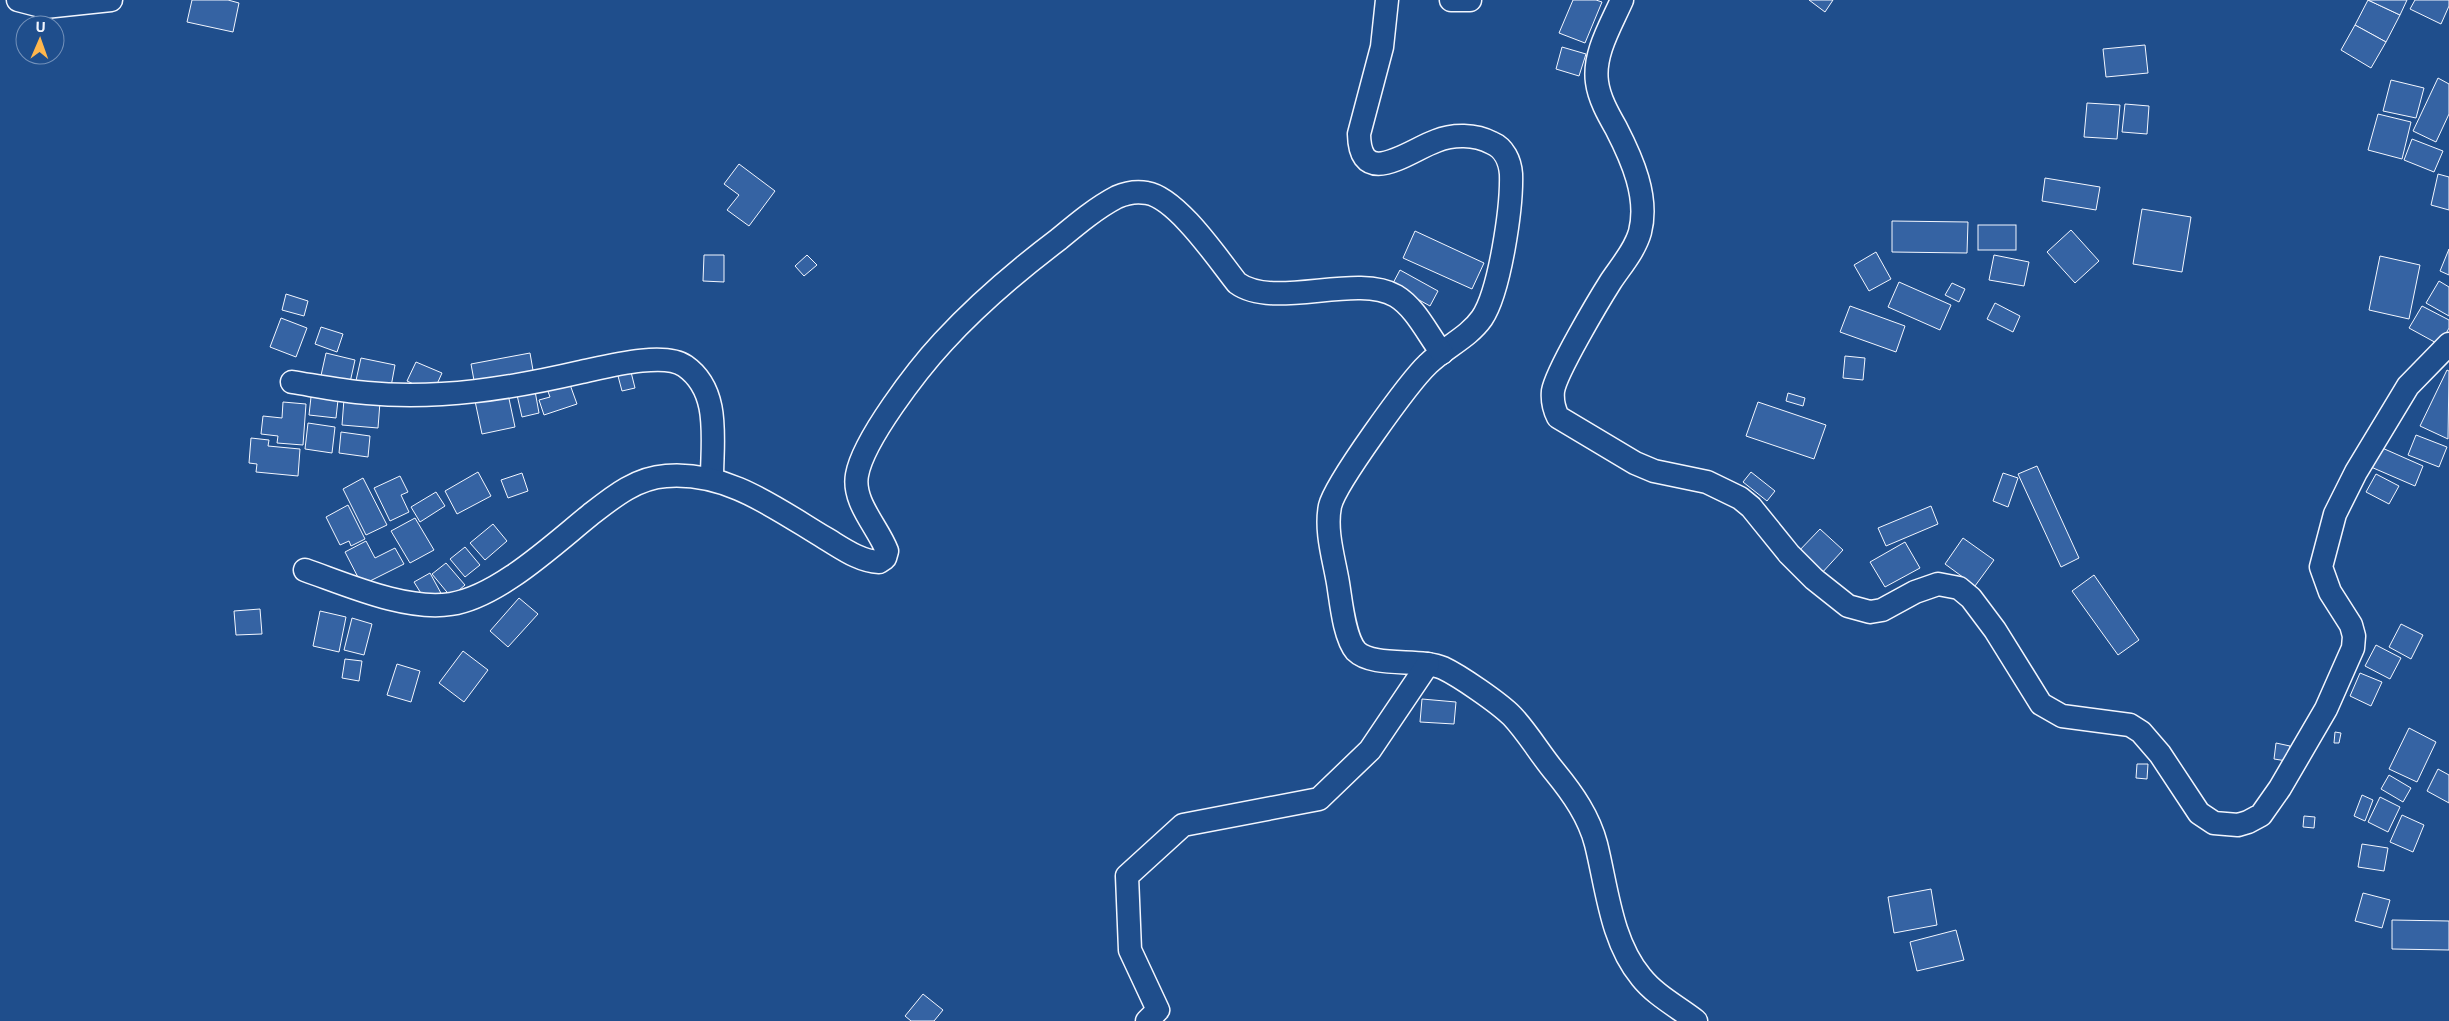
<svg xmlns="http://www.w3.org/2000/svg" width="2449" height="1021" viewBox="0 0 2449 1021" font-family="'Public Sans',sans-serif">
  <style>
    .building { fill: #3563a3; stroke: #f2f6ff }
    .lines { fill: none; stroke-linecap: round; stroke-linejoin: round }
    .minor-casing { stroke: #f2f6ff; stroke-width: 25 }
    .minor { stroke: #1f4e8c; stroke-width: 22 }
  </style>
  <rect width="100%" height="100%" fill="#1f4e8c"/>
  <g class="building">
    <path d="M192,0H228L239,3L233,32L187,22Z"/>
    <path d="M1573,0H1596L1602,2L1585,43L1559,33Z"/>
    <path d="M1809,0H1833L1825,12Z"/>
    <path d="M2368,0L2400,15L2386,42L2355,25Z"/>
    <path d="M2368,0H2407L2400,15Z"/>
    <path d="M2415,0H2449V6L2441,24L2410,9Z"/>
    <path d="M2355,25L2386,42L2371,68L2341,50Z"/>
    <path d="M2145,45L2148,73L2106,77L2103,49Z"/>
    <path d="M1562,47L1586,54L1579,76L1556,69Z"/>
    <path d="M2438,78L2449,84V114L2436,142L2413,131Z"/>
    <path d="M2391,80L2424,88L2416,118L2383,111Z"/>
    <path d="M2087,103L2120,105L2117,139L2084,137Z"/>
    <path d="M2125,104L2149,106L2147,134L2122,132Z"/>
    <path d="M2378,114L2411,122L2402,159L2368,150Z"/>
    <path d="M2412,139L2443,151L2434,172L2404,160Z"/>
    <path d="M739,164L775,191L749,226L727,210L739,195L724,184Z"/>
    <path d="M2438,174L2449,177V210L2431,205Z"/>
    <path d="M2045,178L2100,187L2096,210L2042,201Z"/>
    <path d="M2142,209L2191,217L2182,272L2133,264Z"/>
    <path d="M1892,221L1968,222L1967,253L1892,252Z"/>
    <rect x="1978" y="225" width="38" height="25"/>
    <path d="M2071,230L2099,261L2075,283L2047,252Z"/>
    <path d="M1415,231L1484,263L1472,289L1403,258Z"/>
    <path d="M2449,249V275L2440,271Z"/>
    <path d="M1876,252L1891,279L1869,291L1854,265Z"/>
    <path d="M704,255H724V282L703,281Z"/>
    <path d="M807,255L817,265L804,276L795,266Z"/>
    <path d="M1994,255L2029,262L2024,286L1989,280Z"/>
    <path d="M2380,256L2420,265L2409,319L2369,310Z"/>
    <path d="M1400,270L1438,291L1430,306L1392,285Z"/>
    <path d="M2439,281L2449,287V316L2426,303Z"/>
    <path d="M1899,282L1951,305L1940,330L1888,307Z"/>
    <path d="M1952,283L1965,289L1959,302L1945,295Z"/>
    <path d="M286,294L308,301L304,316L282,310Z"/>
    <path d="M1995,303L2020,316L2013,332L1987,319Z"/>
    <path d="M1850,306L1905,326L1896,352L1840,332Z"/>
    <path d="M2422,306L2449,320V328L2440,345L2409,328Z"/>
    <path d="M281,318L307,328L296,357L270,347Z"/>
    <path d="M321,327L343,334L337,352L315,344Z"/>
    <path d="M326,353L355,360L349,387L320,380Z"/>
    <path d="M530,353L534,376L475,386L471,364Z"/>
    <path d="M1845,356L1865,358L1863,380L1843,378Z"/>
    <path d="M361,358L395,365L390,392L355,385Z"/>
    <path d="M416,362L442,373L433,393L407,381Z"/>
    <path d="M2447,370L2449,371L2448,439L2420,426Z"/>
    <path d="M631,372L635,388L622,391L618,376Z"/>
    <path d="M568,379L577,404L544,415L539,400L550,397L546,386Z"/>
    <path d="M535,391L539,413L522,417L517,395Z"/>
    <path d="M1788,393L1805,398L1803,406L1786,401Z"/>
    <path d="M508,394L515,427L482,434L475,401Z"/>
    <path d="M311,397L338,400L336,418L309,415Z"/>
    <path d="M344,399L380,402L378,428L342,425Z"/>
    <path d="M283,402L306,404L303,445L277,443L278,436L261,434L263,416L282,418Z"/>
    <path d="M1758,402L1826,425L1814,459L1746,436Z"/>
    <path d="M308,423L335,427L332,453L305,449Z"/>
    <path d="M341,432L370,436L368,457L339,453Z"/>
    <path d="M2416,435L2447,447L2439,467L2408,455Z"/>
    <path d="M251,438L269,440L268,446L300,449L298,476L256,472L257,464L249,463Z"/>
    <path d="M2380,447L2423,466L2415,486L2371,467Z"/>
    <path d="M2037,466L2079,558L2061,567L2018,474Z"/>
    <path d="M478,472L491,496L457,514L445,491Z"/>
    <path d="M1751,472L1775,491L1767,501L1743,482Z"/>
    <path d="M522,473L528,491L508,498L501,480Z"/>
    <path d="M2003,473L2018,478L2008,507L1993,501Z"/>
    <path d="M2376,474L2399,486L2389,504L2366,492Z"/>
    <path d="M400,476L408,492L401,495L409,512L390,521L374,488Z"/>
    <path d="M363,478L387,525L366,535L343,489Z"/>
    <path d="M436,492L445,506L420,522L411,507Z"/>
    <path d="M348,505L365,539L351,546L349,541L340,545L326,517Z"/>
    <path d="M1931,506L1938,524L1886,546L1878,528Z"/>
    <path d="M415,518L434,550L410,563L391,531Z"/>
    <path d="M493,524L507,541L485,560L470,543Z"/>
    <path d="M1820,529L1843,550L1820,575L1796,554Z"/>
    <path d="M1963,538L1994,560L1975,586L1945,564Z"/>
    <path d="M366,541L375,558L395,548L404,564L362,585L345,552Z"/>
    <path d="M1905,542L1920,568L1885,587L1870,562Z"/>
    <path d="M465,547L480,565L465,577L450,559Z"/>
    <path d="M446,563L465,585L451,597L432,574Z"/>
    <path d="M430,573L442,595L427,603L414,582Z"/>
    <path d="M2094,575L2139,640L2118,655L2072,591Z"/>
    <path d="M519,598L538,614L508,647L490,631Z"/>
    <path d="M260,609L262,634L236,635L234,611Z"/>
    <path d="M320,611L346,617L339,652L313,646Z"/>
    <path d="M352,618L372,624L364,655L344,650Z"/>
    <path d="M2401,624L2423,635L2411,659L2389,647Z"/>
    <path d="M2376,645L2401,658L2390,679L2365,666Z"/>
    <path d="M463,651L488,670L464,702L439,683Z"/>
    <path d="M345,659L362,661L359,681L342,678Z"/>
    <path d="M397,664L420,671L411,702L387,695Z"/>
    <path d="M2360,673L2382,682L2371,706L2350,696Z"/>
    <path d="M1422,699L1456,702L1454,724L1420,722Z"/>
    <path d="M2409,728L2436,742L2417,782L2389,769Z"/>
    <path d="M2335,732L2341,733L2339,743H2334Z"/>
    <path d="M2276,743L2290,746L2287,761L2274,759Z"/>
    <path d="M2137,764H2148L2147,779L2136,778Z"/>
    <path d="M2438,769L2449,775V803L2427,791Z"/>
    <path d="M2389,775L2411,788L2403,802L2381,789Z"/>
    <path d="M2362,795L2373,800L2365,821L2354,816Z"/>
    <path d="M2380,797L2400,807L2388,832L2368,822Z"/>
    <path d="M2402,815L2424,825L2413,852L2390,842Z"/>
    <path d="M2304,816L2315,817L2314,828L2303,827Z"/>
    <path d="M2362,844L2388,848L2384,871L2358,867Z"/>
    <path d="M1931,889L1937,925L1894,933L1888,897Z"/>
    <path d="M2363,893L2390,900L2382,928L2355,921Z"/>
    <path d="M2392,920L2449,921V950L2392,949Z"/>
    <path d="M1956,930L1964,960L1917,971L1910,942Z"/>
    <path d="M923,994L943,1010L934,1021H911L905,1016Z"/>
  </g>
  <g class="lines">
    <g class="minor-casing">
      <g id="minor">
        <path d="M18,0L45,7L111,0"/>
        <path d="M1387,0L1382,47L1359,134C1360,191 1410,150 1436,141C1453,134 1475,134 1492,143C1504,148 1510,161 1511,174C1512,207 1500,291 1482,318C1468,338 1445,347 1428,364C1409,382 1335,484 1330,506C1325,531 1334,559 1338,583C1341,601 1344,637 1356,651C1373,668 1421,658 1443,668C1460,676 1499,703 1512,716C1528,733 1540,754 1555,772C1573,794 1589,817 1596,844C1607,888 1611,941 1641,977C1655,995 1678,1007 1696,1021"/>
        <path d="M1451,0H1470"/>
        <path d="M1622,0C1611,25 1593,54 1597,82C1599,98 1608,114 1616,128C1632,159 1649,197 1640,232C1635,250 1621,266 1611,281C1599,300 1556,372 1553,391C1552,401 1554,409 1558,417L1635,463L1654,471L1707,482L1740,498L1751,507L1789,554L1814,579L1848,606L1870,612L1882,610L1915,592L1938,584L1959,588L1971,598L1995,630L2041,704L2062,716L2130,725L2141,732L2160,754L2199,813L2214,823L2238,825L2248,822L2261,815L2280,788L2326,709L2353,648L2354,636L2351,625L2330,592L2321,567L2335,514L2356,472L2408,386L2449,344"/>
        <path d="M292,382C317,386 342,391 367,393C439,400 512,388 581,372C605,367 664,351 685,366C721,391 712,440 712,478"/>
        <path d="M305,570C348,585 406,611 451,604C498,597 554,544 590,515C613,497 636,478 666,476C727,471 775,508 825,538C842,548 859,561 879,562L885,558L887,551C878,527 852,502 857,475C863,440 918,369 943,342C978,304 1018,270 1059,239C1077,224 1096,208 1117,197C1126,193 1137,191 1147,193C1177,198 1218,259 1237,283C1274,310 1356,273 1396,296C1416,308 1428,335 1442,353"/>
        <path d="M1147,1021L1158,1010L1130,950L1127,876L1183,825L1319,799L1370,750L1428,664"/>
      </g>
    </g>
    <use href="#minor" class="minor"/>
  </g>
  <g transform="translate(40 40) rotate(2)"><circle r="24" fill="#1f4e8c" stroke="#7391ba"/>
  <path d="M0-4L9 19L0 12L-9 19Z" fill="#ffb74d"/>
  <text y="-8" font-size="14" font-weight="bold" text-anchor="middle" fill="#f2f6ff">U</text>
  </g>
</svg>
